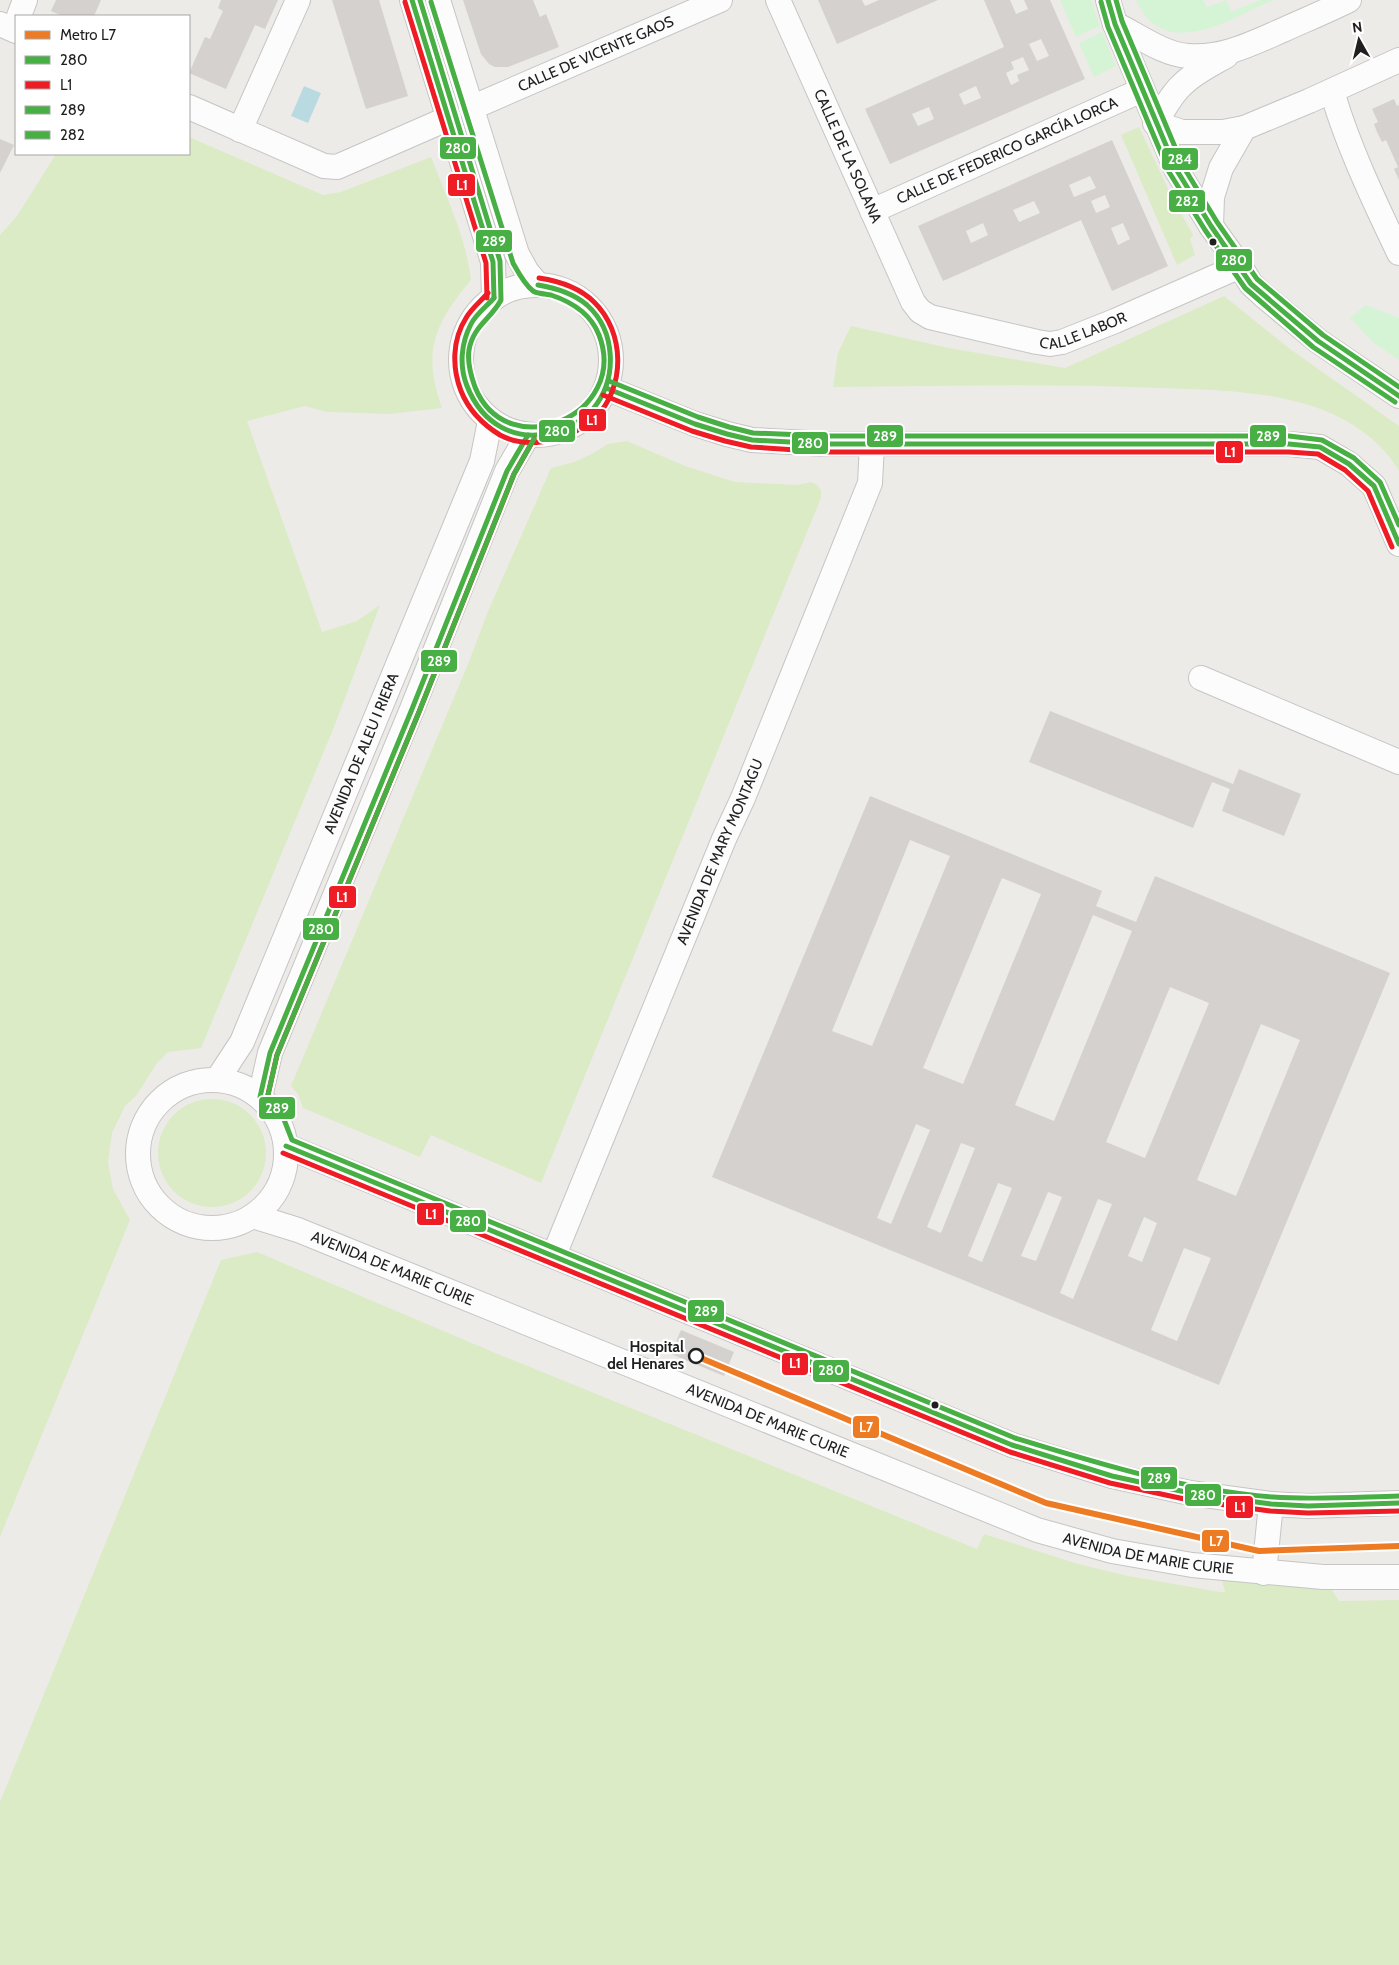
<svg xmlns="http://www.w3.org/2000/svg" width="1399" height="1965" viewBox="0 0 1399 1965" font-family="Cabin,sans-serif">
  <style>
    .grass { fill: #daebc6 }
    .park { fill: #d5f4d5 }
    .water { fill: #badae2 }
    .building { fill: #d4d1cf; fill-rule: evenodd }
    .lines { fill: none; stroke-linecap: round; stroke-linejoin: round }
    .minor-casing { stroke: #c6c5c4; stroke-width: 26 }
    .minor { stroke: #fcfcfc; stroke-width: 24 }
    .bus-1-casing { stroke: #fff; stroke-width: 9 }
    .bus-2-casing { stroke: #fff; stroke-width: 9 }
    .bus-3-casing { stroke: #fff; stroke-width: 9 }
    .bus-4-casing { stroke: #fff; stroke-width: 9 }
    .bus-5-casing { stroke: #fff; stroke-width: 9 }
    .bus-1 { stroke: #48af45; stroke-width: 5 }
    .bus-2 { stroke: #ee1c25; stroke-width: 5 }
    .bus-3 { stroke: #48af45; stroke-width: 5 }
    .bus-4 { stroke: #48af45; stroke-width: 5 }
    .bus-5 { stroke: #48af45; stroke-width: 5 }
    .metro-1-casing { stroke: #fff; stroke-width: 10 }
    .metro-1 { stroke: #ed7b24; stroke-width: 6 }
    .bus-dot { fill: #1f1f1f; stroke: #fff; stroke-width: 2 }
    .stop-dot { fill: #fff; stroke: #1f1f1f; stroke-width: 2.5 }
    .labels { text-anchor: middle; stroke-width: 4.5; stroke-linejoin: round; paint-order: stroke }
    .street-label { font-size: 15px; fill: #1f1f1f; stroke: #fff }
    .stop-label { font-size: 15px; font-weight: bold; fill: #1f1f1f; stroke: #fff; text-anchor: end }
    .line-badge { stroke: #fff; stroke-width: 2 }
    .badge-label { font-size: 14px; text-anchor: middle; font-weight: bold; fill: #fff }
  </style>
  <rect width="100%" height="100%" fill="#edebe8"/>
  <g class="grass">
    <path d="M1139,127L1169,191L1193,235L1190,239L1195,255L1177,265L1121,135Z"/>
    <path d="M189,137L323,195L341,192L431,157C446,196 466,237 471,280C434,324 422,352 442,408L389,414L327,412L305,406L247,421L322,632L357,621L380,605L334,727L201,1048L168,1052L157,1063L136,1096L125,1106L112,1133L108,1162L113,1189L130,1220L0,1537V235L17,216L56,154H189Z"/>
    <path d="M1224,296L1290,349L1399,426V471C1380,437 1342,415 1306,404C1258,390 1209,390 1159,388C1051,383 942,386 833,387L838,353L851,326L949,348L1065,368Z"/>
    <path d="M627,441L685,466L735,482L797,485L811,482L817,485L821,490V498L541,1183L431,1135L420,1157L303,1108L298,1094L291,1086L468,664L489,609L551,468L574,462L592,454L608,444Z"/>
    <circle cx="212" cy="1153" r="54"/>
    <path d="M257,1252L493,1352L977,1549L984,1534L1078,1564L1128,1576L1220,1592H1225L1222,1580L1276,1586L1330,1587L1339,1601L1399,1600V1965H0V1802L221,1260Z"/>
  </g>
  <g class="park">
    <path d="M1060,0H1091L1100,26L1076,37Z"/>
    <path d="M1136,0H1203L1207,7L1226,0L1231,12L1260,0H1273C1230,19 1164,63 1136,0Z"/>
    <path d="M1102,32L1116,66L1094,77L1079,43Z"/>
    <path d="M1366,305L1399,318V360L1374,343L1350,318Z"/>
  </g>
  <path class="water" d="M304,86L321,93L308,123L291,116Z"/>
  <g class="building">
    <path d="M56,0H101L94,16H62L51,11Z"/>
    <path d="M221,0H278L265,29L255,25L226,89L189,73L205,37L210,39L223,11L218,8Z"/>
    <path d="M332,0H379L408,96L366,109Z"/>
    <path d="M463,0H533L540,17L546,14L559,47L508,67H495L489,64L481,54Z"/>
    <path d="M818,0H862L865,6L879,0H938L837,44Z"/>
    <path d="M984,0H1010L1016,14L1028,9L1024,0H1050L1085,79L890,164L865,109L1004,47ZM1041,39L1049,56L1037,61L1029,44ZM1023,57L1029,70L1017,75L1019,81L1011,85L1006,73L1014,69L1011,62ZM976,86L981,98L964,105L959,94ZM929,107L934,119L918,126L912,114Z"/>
    <path d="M1394,99L1397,106L1399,105V180L1394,169L1398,167L1386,140L1382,142L1377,132L1374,124L1378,122L1372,109Z"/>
    <path d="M0,139L14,145L0,173Z"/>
    <path d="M1112,140L1168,266L1112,291L1081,220L943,281L918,226ZM1090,176L1096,188L1074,197L1069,185ZM1105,195L1110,207L1096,213L1091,201ZM1034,201L1040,213L1019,222L1013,210ZM983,223L988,235L971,243L966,231ZM1123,223L1130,239L1118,245L1111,228Z"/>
    <path d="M1050,711L1233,784L1239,769L1301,794L1284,836L1222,811L1230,789L1212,782L1193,828L1029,762Z"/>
    <path d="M870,796L1102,891L1096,906L1136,922L1155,876L1390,973L1219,1385L712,1177ZM910,840L950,856L872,1046L832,1031ZM1002,878L1041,894L963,1084L923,1068ZM1093,915L1132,931L1054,1121L1015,1105ZM1170,987L1209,1003L1145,1158L1106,1142ZM1261,1024L1300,1040L1236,1196L1197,1180ZM916,1124L930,1130L891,1224L877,1218ZM961,1143L975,1148L941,1233L927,1227ZM998,1183L1012,1188L982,1262L968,1256ZM1048,1192L1062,1197L1036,1261L1021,1256ZM1098,1199L1112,1204L1073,1299L1060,1293ZM1144,1217L1157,1223L1142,1262L1128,1256ZM1184,1248L1211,1258L1177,1341L1151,1330Z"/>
    <path d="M681,1330L734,1352L724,1376L671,1354Z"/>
  </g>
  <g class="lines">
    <g class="minor-casing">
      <g id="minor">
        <path d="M412,0L493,262L494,298"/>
        <path d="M438,0L517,254L527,272L538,285"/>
        <path id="s1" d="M778,0L913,302L920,311L930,317L1037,342L1050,344L1062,342L1115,321L1240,266"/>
        <path d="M1108,0L1115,24L1176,169L1211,226L1240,266L1251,284L1264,296L1318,341L1399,396"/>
        <path d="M19,16L25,0"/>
        <path d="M0,24L16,31"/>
        <path d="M1115,24C1138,35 1162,54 1188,56C1222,59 1253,43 1283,30C1305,20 1327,11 1349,0"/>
        <path d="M1226,56C1212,64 1195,72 1183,84C1171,94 1164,110 1155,123L1182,132H1223L1244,128"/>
        <path d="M1332,91C1347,144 1375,203 1399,253"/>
        <path d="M189,107L324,166L337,167L449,118"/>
        <path id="s2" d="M471,108L720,0"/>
        <path d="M240,130L298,0"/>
        <path id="s3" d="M872,211L1142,90"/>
        <path d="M1211,226L1212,197L1221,168L1244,128L1309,101L1399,60"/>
        <circle cx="536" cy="360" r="75"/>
        <path d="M606,388L695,424L727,434L752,440L827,444H1289L1320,447L1349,464L1374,486L1399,544"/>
        <path d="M1201,678L1399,762"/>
        <path id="s4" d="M217,1080L242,1042L482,461L490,421"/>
        <circle cx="212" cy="1154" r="74"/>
        <path d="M260,1097L270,1053L412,709L507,471L528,435"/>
        <path d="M286,1146L1012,1445L1112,1476L1190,1493L1271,1504L1308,1506L1399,1503"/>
        <path id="s5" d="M253,1216L298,1230L1037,1530L1112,1551L1192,1565L1323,1577H1399"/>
        <path id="s6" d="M554,1255L724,839L743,798L870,483L872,444"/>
        <path d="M1264,1573L1271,1504"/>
      </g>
    </g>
    <use href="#minor" class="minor"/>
    <g class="bus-1-casing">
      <g id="bus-1">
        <path d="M412,0L493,262L494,298"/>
        <path d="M1108,0L1115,24L1176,169L1211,226L1251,284L1318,341L1399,396"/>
        <path d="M494,298C487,306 476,314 471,324C461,343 459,366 467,386C482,424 515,443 555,432C570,427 583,421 593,409C618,379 616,331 587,305C573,293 556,288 538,285"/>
        <path d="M606,388L695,424L727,434L752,440L827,444H1289L1320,447L1349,464L1374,486L1399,544"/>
        <path d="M260,1097L270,1053L412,709L507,471L528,435"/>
        <path d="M286,1146L1012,1445L1112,1476L1190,1493L1271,1504L1308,1506L1399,1503"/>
      </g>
    </g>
    <g class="bus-2-casing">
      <g id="bus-2">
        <path d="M405,2L486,263L487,298"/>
        <path d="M488,293C481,301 471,309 466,318C452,340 452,368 461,391C469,411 482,424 500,435C517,444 537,444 555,439C570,435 583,429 595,418C626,387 625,332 594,302C579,287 559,281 539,278"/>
        <path d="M603,395L692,431L725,441L751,447L827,452H1289L1318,454L1345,470L1368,491L1392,547"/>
        <path d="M267,1099L277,1055L419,712L514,474L534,439"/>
        <path d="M283,1153L1010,1452L1110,1483L1189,1500L1270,1511L1308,1513L1399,1511"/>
      </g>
    </g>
    <g class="bus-3-casing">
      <g id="bus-3">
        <path d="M420,0L500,261L501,300C491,319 473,326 469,350C467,363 471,376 475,387C507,467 630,415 599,335C591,314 572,302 551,295C546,294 538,294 533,291C524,284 518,272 513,263L431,2"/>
        <path d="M609,381L698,417L729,427L753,433L827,436H1289L1322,440L1354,458L1380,482L1399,525"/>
        <path d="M534,439L514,474L419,712L277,1055L268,1095L283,1117L292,1140L1015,1438C1100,1464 1184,1490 1273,1497C1315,1500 1357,1497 1399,1496"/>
      </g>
    </g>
    <g class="bus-4-casing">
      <path id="bus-4" d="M1101,2L1108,27L1169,172L1205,230L1245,288L1313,347L1395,402"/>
    </g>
    <g class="bus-5-casing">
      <path id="bus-5" d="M1116,0L1122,21L1183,166L1217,222L1257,279L1323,335L1399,387"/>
    </g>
    <use href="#bus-1" class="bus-1"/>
    <use href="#bus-2" class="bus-2"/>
    <use href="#bus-3" class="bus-3"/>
    <use href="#bus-4" class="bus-4"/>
    <use href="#bus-5" class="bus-5"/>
    <g class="metro-1-casing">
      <path id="metro-1" d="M696,1356L1046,1503L1259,1551L1399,1546"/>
    </g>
    <use href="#metro-1" class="metro-1"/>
  </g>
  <g class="bus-dot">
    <circle cx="1213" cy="242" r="4.5"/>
    <circle cx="935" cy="1405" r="4.5"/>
  </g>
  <circle class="stop-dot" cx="696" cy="1356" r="7"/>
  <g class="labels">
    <g class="street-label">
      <text dy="5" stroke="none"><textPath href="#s2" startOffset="136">CALLE DE VICENTE GAOS</textPath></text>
      <text dy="5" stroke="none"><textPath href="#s3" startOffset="148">CALLE DE FEDERICO GARCÍA LORCA</textPath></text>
      <text dy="5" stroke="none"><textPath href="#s1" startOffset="171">CALLE DE LA SOLANA</textPath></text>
      <text dy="5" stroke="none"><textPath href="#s1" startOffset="512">CALLE LABOR</textPath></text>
      <text dy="5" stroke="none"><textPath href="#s4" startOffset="358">AVENIDA DE ALEU I RIERA</textPath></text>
      <text dy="5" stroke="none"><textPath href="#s6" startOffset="436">AVENIDA DE MARY MONTAGU</textPath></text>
      <text dy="5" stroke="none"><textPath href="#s5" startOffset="149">AVENIDA DE MARIE CURIE</textPath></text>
      <text dy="5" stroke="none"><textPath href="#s5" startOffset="554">AVENIDA DE MARIE CURIE</textPath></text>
      <text dy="5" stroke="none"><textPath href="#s5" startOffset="959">AVENIDA DE MARIE CURIE</textPath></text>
    </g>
    <g class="stop-label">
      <text x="684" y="1352">Hospital<tspan x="684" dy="17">del Henares</tspan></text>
    </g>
  </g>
  <g class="line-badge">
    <rect x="439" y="136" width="38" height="24" rx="5" fill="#48af45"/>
    <rect x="1161" y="147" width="38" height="24" rx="5" fill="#48af45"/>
    <rect x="447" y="173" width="29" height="24" rx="5" fill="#ee1c25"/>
    <rect x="1168" y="189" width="38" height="24" rx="5" fill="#48af45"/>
    <rect x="475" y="229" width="38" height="24" rx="5" fill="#48af45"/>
    <rect x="1215" y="248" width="38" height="24" rx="5" fill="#48af45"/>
    <rect x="578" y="408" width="29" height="24" rx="5" fill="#ee1c25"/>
    <rect x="538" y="419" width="38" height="24" rx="5" fill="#48af45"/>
    <rect x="866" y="424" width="38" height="24" rx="5" fill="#48af45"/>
    <rect x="1249" y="424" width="38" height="24" rx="5" fill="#48af45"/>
    <rect x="791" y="431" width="38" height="24" rx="5" fill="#48af45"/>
    <rect x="1215" y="440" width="29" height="24" rx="5" fill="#ee1c25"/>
    <rect x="420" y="649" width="38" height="24" rx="5" fill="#48af45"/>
    <rect x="328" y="885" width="29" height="24" rx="5" fill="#ee1c25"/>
    <rect x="302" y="917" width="38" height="24" rx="5" fill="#48af45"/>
    <rect x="258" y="1096" width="38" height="24" rx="5" fill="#48af45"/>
    <rect x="416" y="1202" width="29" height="24" rx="5" fill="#ee1c25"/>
    <rect x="449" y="1209" width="38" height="24" rx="5" fill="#48af45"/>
    <rect x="687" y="1299" width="38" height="24" rx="5" fill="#48af45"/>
    <rect x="781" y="1352" width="28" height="24" rx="5" fill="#ee1c25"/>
    <rect x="812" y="1359" width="38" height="24" rx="5" fill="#48af45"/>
    <rect x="852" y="1415" width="28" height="24" rx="5" fill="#ed7b24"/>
    <rect x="1140" y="1466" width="38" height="24" rx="5" fill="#48af45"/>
    <rect x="1184" y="1483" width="38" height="24" rx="5" fill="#48af45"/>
    <rect x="1225" y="1495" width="29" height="24" rx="5" fill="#ee1c25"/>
    <rect x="1201" y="1529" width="29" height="24" rx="5" fill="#ed7b24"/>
  </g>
  <g class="badge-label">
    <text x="458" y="153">280</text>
    <text x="1180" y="164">284</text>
    <text x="462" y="190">L1</text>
    <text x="1187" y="206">282</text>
    <text x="494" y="246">289</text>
    <text x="1234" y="265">280</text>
    <text x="592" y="425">L1</text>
    <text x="557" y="436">280</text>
    <text x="885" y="441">289</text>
    <text x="1268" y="441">289</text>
    <text x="810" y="448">280</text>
    <text x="1230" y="457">L1</text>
    <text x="439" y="666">289</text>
    <text x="342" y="902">L1</text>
    <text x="321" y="934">280</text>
    <text x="277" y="1113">289</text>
    <text x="431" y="1219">L1</text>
    <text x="468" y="1226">280</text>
    <text x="706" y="1316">289</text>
    <text x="795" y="1368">L1</text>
    <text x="831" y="1375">280</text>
    <text x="866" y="1432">L7</text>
    <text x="1159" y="1483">289</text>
    <text x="1203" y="1500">280</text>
    <text x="1240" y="1512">L1</text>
    <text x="1216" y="1546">L7</text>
  </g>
  <rect x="15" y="15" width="175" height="140" fill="#ffffff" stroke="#a5a5a5"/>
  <rect x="25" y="31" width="25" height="8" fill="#ed7b24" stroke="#a5a5a5"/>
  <text x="60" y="40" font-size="15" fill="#1f1f1f">Metro L7</text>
  <rect x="25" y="56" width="25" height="8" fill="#48af45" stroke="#a5a5a5"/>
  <text x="60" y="65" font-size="15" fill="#1f1f1f">280</text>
  <rect x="25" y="81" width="25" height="8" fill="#ee1c25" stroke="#a5a5a5"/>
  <text x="60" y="90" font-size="15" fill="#1f1f1f">L1</text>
  <rect x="25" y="106" width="25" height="8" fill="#48af45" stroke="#a5a5a5"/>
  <text x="60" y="115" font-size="15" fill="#1f1f1f">289</text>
  <rect x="25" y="131" width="25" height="8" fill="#48af45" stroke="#a5a5a5"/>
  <text x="60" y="140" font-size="15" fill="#1f1f1f">282</text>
  <g transform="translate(1359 40) rotate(352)" stroke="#ffffff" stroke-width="4" paint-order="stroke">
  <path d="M0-4L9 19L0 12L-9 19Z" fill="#1f1f1f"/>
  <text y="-8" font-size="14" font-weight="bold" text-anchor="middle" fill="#1f1f1f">N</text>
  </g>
</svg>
